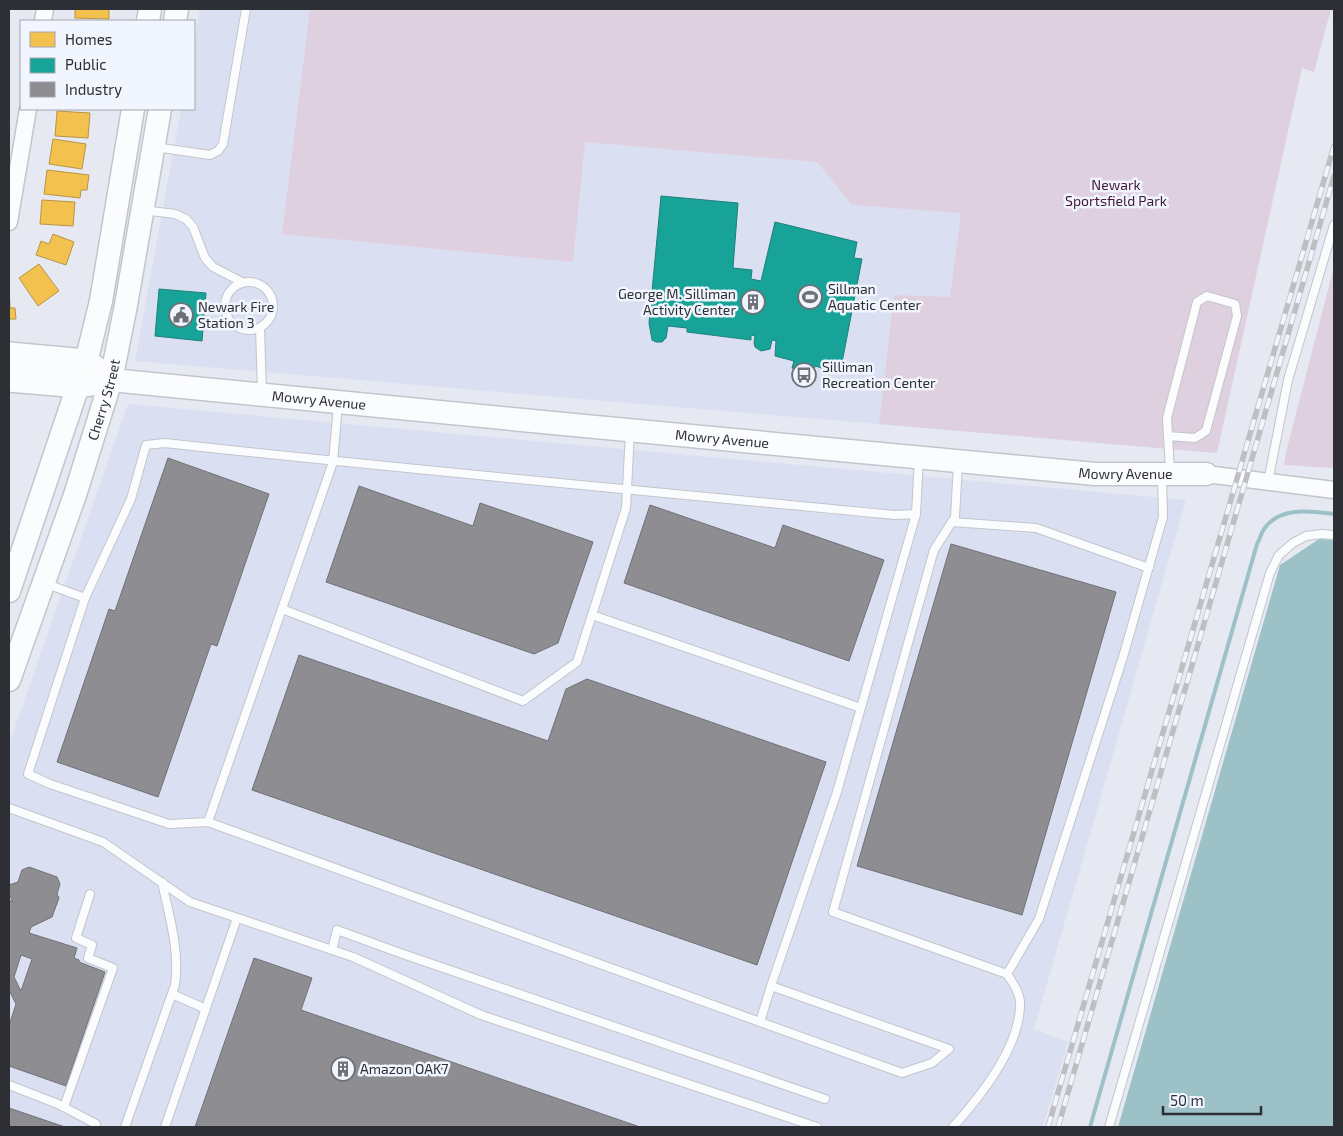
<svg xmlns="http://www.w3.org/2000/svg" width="1343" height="1136" viewBox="0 0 1343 1136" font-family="'Exo 2',sans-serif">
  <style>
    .built { fill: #dae0f1 }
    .green { fill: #dfd0df }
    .water { fill: #9cc2c7 }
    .homes { fill: #f2c14e; stroke: #b79546 }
    .public { fill: #17a398; stroke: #1e807a }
    .industry { fill: #8d8d92; stroke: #707176; fill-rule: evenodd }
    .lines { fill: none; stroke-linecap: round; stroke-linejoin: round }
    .stream { stroke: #9cc2c7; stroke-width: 4 }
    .lane-casing { stroke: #c3c5cc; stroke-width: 10 }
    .street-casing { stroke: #c3c5cc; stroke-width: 19 }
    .secondary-casing { stroke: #c3c5cc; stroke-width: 25 }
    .primary-casing { stroke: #c3c5cc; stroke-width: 28 }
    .lane { stroke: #fbfcfd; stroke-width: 8 }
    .street { stroke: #fbfcfd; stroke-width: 16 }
    .secondary { stroke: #fbfcfd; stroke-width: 22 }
    .primary { stroke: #fbfcfd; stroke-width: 25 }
    .rail-casing { stroke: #bebfc2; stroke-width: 5.5 }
    .rail { stroke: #f1f5fe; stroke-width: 4; stroke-dasharray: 11; stroke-linecap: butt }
    .labels { text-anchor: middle; stroke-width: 5; stroke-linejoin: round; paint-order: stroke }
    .park-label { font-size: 14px; fill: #451739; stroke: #f1f5fe }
    .poi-label { font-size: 14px; fill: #2d2f35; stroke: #f1f5fe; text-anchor: start }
    .street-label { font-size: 14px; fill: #2d2f35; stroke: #f1f5fe }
  </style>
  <rect width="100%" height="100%" fill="#e6e9f2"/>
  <g class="built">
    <path d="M200,9H803L1217,453L135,361L181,109H194V42Z"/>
    <path d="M128,404L1186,500L1034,1029L1068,1042L1043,1127H9V744Z"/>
  </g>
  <g class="green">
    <path d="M310,9H1331L1314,72L1302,68L1217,453L879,424L894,295L950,297L961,213L852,205L817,162L585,142L573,262L282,234Z"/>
    <path d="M1334,267V468L1284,465L1286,452Z"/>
  </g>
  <path class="water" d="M1319,539L1334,540V1127H1118L1280,565Z"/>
  <g class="homes">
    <path d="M75,9H109V19L75,18Z"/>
    <path d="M57,111L90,113L88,138L55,136Z"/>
    <path d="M53,139L86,144L82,169L49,164Z"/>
    <path d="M47,170L89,175L87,190H81L80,198L44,194Z"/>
    <path d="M42,200L75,202L73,226L40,224Z"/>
    <path d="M53,234L74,242L66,265L36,255L41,241L49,244Z"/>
    <path d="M39,264L59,291L38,306L19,278Z"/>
    <path d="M9,285L10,308H15L16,319H9Z"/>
  </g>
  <g class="public">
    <path d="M661,196L738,203L733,268L752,270L751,279L761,281L775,222L857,242L854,258L862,259L840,373L815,366L813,373L792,368L794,361L775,356L776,341L772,340L770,349L761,351L755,347L754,343L755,336L751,335V340L687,332V328L668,326L666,338L662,342H656L652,340L649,323Z"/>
    <path d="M159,289L206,293L202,341L155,336Z"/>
  </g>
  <g class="industry">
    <path d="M168,458L269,494L217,646L211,644L158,797L57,762L109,609L115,611Z"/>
    <path d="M359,486L473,526L480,503L593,542L558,643L534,654L326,582Z"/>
    <path d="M650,505L775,548L783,525L884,560L849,661L624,583Z"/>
    <path d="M951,544L1116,592L1022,915L857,866Z"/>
    <path d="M299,655L548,741L566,689L587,679L826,762L757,965L252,790Z"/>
    <path d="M29,867L57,877L60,884L57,894L59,898L52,917L31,927L29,933L77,948L74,958L79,960V962L105,972L66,1086L9,1066V1026L16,1004L9,990V900L13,902L9,894V885L18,882L22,870ZM21,955L32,959L21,991L14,977Z"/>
    <path d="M254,958L312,978L301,1010L640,1127H195Z"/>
    <path d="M9,1108L65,1127H9Z"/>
  </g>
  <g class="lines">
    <path class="stream" d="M1090,1127L1257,544C1260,539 1261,533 1264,529C1280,506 1310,511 1334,514"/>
    <g class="lane-casing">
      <g id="lane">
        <path d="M155,147L210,155L218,151L223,144L246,9"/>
        <path d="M143,210L175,214L186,219L193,227L205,258L213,267L242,282"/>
        <circle cx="249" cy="306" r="24"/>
        <path d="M260,328L262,392"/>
        <path d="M1168,436L1195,438L1206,431L1237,316L1235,304L1207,296L1197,302L1167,418L1170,471"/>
        <path d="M165,443C408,470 651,491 894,515L916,514L837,792L771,986L760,1022L208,822L169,824L50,784L28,774L85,598L131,499L146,445Z"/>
        <path d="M958,463L955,517L934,550L833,912L1007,974L1039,919L1123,657L1163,517L1162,476"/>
        <path d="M1268,482L1288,380L1334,225"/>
        <path d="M916,514L919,458"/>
        <path d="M952,522L1036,528L1149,568"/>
        <path d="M47,584L85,598"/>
        <path d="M282,609L523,701L577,662L626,508L630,432"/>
        <path d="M592,615L861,708"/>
        <path d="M9,808L103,842L190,902L353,957L481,1015L817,1127"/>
        <path d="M208,822L333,462L338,405"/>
        <path d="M332,950L337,930L400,953L825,1099"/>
        <path d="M172,994L206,1009"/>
        <path d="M760,1022L902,1073L932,1063L949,1049L771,986"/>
        <path d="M9,1085L58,1104L96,1124L95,1127"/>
        <path d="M64,1107L113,968L88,958L92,945L76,938L90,894"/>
        <path d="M125,1127L175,985C180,950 169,916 162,882"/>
        <path d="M165,1127L237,918"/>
        <path d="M953,1127C980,1097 1019,1048 1020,1006C1021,994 1013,983 1007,974"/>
        <path d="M1109,1127L1270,573L1279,555L1293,543L1306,536L1322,534L1334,535"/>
      </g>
    </g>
    <g class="street-casing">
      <g id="street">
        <path d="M43,21L45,9"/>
        <path d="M9,222L28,109"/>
        <path d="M1206,474L1334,490"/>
      </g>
    </g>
    <g class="secondary-casing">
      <g id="secondary">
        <path d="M148,21L150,9"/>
        <path d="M175,21L177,9"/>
        <path id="s1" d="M111,380L574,425L1095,474H1206"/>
        <path d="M9,591L86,362L101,301L133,109"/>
        <path id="s2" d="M9,680L75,495L111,380L126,305L160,109"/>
      </g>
    </g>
    <g class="primary-casing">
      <g id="primary">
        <path d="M9,355L86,362L111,380"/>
        <path d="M9,379L79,385L111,380"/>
      </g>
    </g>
    <use href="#lane" class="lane"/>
    <use href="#street" class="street"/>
    <use href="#secondary" class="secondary"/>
    <use href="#primary" class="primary"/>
    <g class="rail-casing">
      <g id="rail">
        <path d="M1048,1127L1334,146"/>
        <path d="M1058,1127L1334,176"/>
      </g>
    </g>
    <use href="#rail" class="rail"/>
  </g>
  <defs>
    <g id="stadium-ring" transform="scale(1.25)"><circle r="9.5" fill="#f1f5fe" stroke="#6e7077" stroke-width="1.5"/><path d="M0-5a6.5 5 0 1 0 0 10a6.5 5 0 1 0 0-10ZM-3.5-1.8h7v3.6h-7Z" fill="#6e7077"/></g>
    <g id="building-ring" transform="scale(1.25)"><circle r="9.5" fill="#f1f5fe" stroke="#6e7077" stroke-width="1.5"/><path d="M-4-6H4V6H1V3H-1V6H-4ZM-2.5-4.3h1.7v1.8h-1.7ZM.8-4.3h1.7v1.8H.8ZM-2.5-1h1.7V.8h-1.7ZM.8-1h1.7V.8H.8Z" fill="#6e7077"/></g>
    <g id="civic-ring" transform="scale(1.25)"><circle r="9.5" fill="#f1f5fe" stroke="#6e7077" stroke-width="1.5"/><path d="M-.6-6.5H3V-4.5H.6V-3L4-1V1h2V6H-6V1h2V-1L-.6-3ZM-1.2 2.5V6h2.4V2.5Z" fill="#6e7077"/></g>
    <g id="bus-ring" transform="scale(1.25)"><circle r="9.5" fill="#f1f5fe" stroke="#6e7077" stroke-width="1.5"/><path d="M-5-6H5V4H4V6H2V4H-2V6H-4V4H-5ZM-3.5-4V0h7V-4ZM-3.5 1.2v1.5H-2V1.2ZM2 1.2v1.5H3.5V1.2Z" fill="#6e7077"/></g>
  </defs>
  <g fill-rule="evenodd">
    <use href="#stadium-ring" x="810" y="297"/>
    <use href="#building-ring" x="753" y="302"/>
    <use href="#civic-ring" x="181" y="315"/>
    <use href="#bus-ring" x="804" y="375"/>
    <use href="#building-ring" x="343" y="1069"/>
  </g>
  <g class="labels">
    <g class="park-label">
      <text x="1116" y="190">Newark<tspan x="1116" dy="16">Sportsfield Park</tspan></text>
    </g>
    <g class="poi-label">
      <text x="828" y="294">Sillman<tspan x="828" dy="16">Aquatic Center</tspan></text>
      <text x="736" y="299" text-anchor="end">George M. Silliman<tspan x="736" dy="16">Activity Center</tspan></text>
      <text x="198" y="312">Newark Fire<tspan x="198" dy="16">Station 3</tspan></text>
      <text x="822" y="372">Silliman<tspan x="822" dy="16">Recreation Center</tspan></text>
      <text x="360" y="1074">Amazon OAK7</text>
    </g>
    <g class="street-label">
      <text dy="5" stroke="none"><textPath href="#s2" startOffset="296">Cherry Street</textPath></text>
      <text dy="5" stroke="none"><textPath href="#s1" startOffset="209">Mowry Avenue</textPath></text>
      <text dy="5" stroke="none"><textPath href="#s1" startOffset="614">Mowry Avenue</textPath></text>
      <text dy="5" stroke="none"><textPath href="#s1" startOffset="1019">Mowry Avenue</textPath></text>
    </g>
  </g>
  <rect width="1343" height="1136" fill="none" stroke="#2d2f35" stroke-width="20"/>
  <rect x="20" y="20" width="175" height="90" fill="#f1f5fe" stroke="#a3a6ae"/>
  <rect x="30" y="32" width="25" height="15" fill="#f2c14e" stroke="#a3a6ae"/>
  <text x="65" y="45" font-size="15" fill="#2d2f35">Homes</text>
  <rect x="30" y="58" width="25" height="15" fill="#17a398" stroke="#a3a6ae"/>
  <text x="65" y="70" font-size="15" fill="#2d2f35">Public</text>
  <rect x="30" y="82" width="25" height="15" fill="#8d8d92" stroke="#a3a6ae"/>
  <text x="65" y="95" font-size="15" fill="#2d2f35">Industry</text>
  <path d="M1163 1106v8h98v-8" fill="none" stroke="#2d2f35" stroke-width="2.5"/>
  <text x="1170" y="1106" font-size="15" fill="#2d2f35" stroke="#f1f5fe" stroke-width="4" paint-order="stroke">50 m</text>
</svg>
